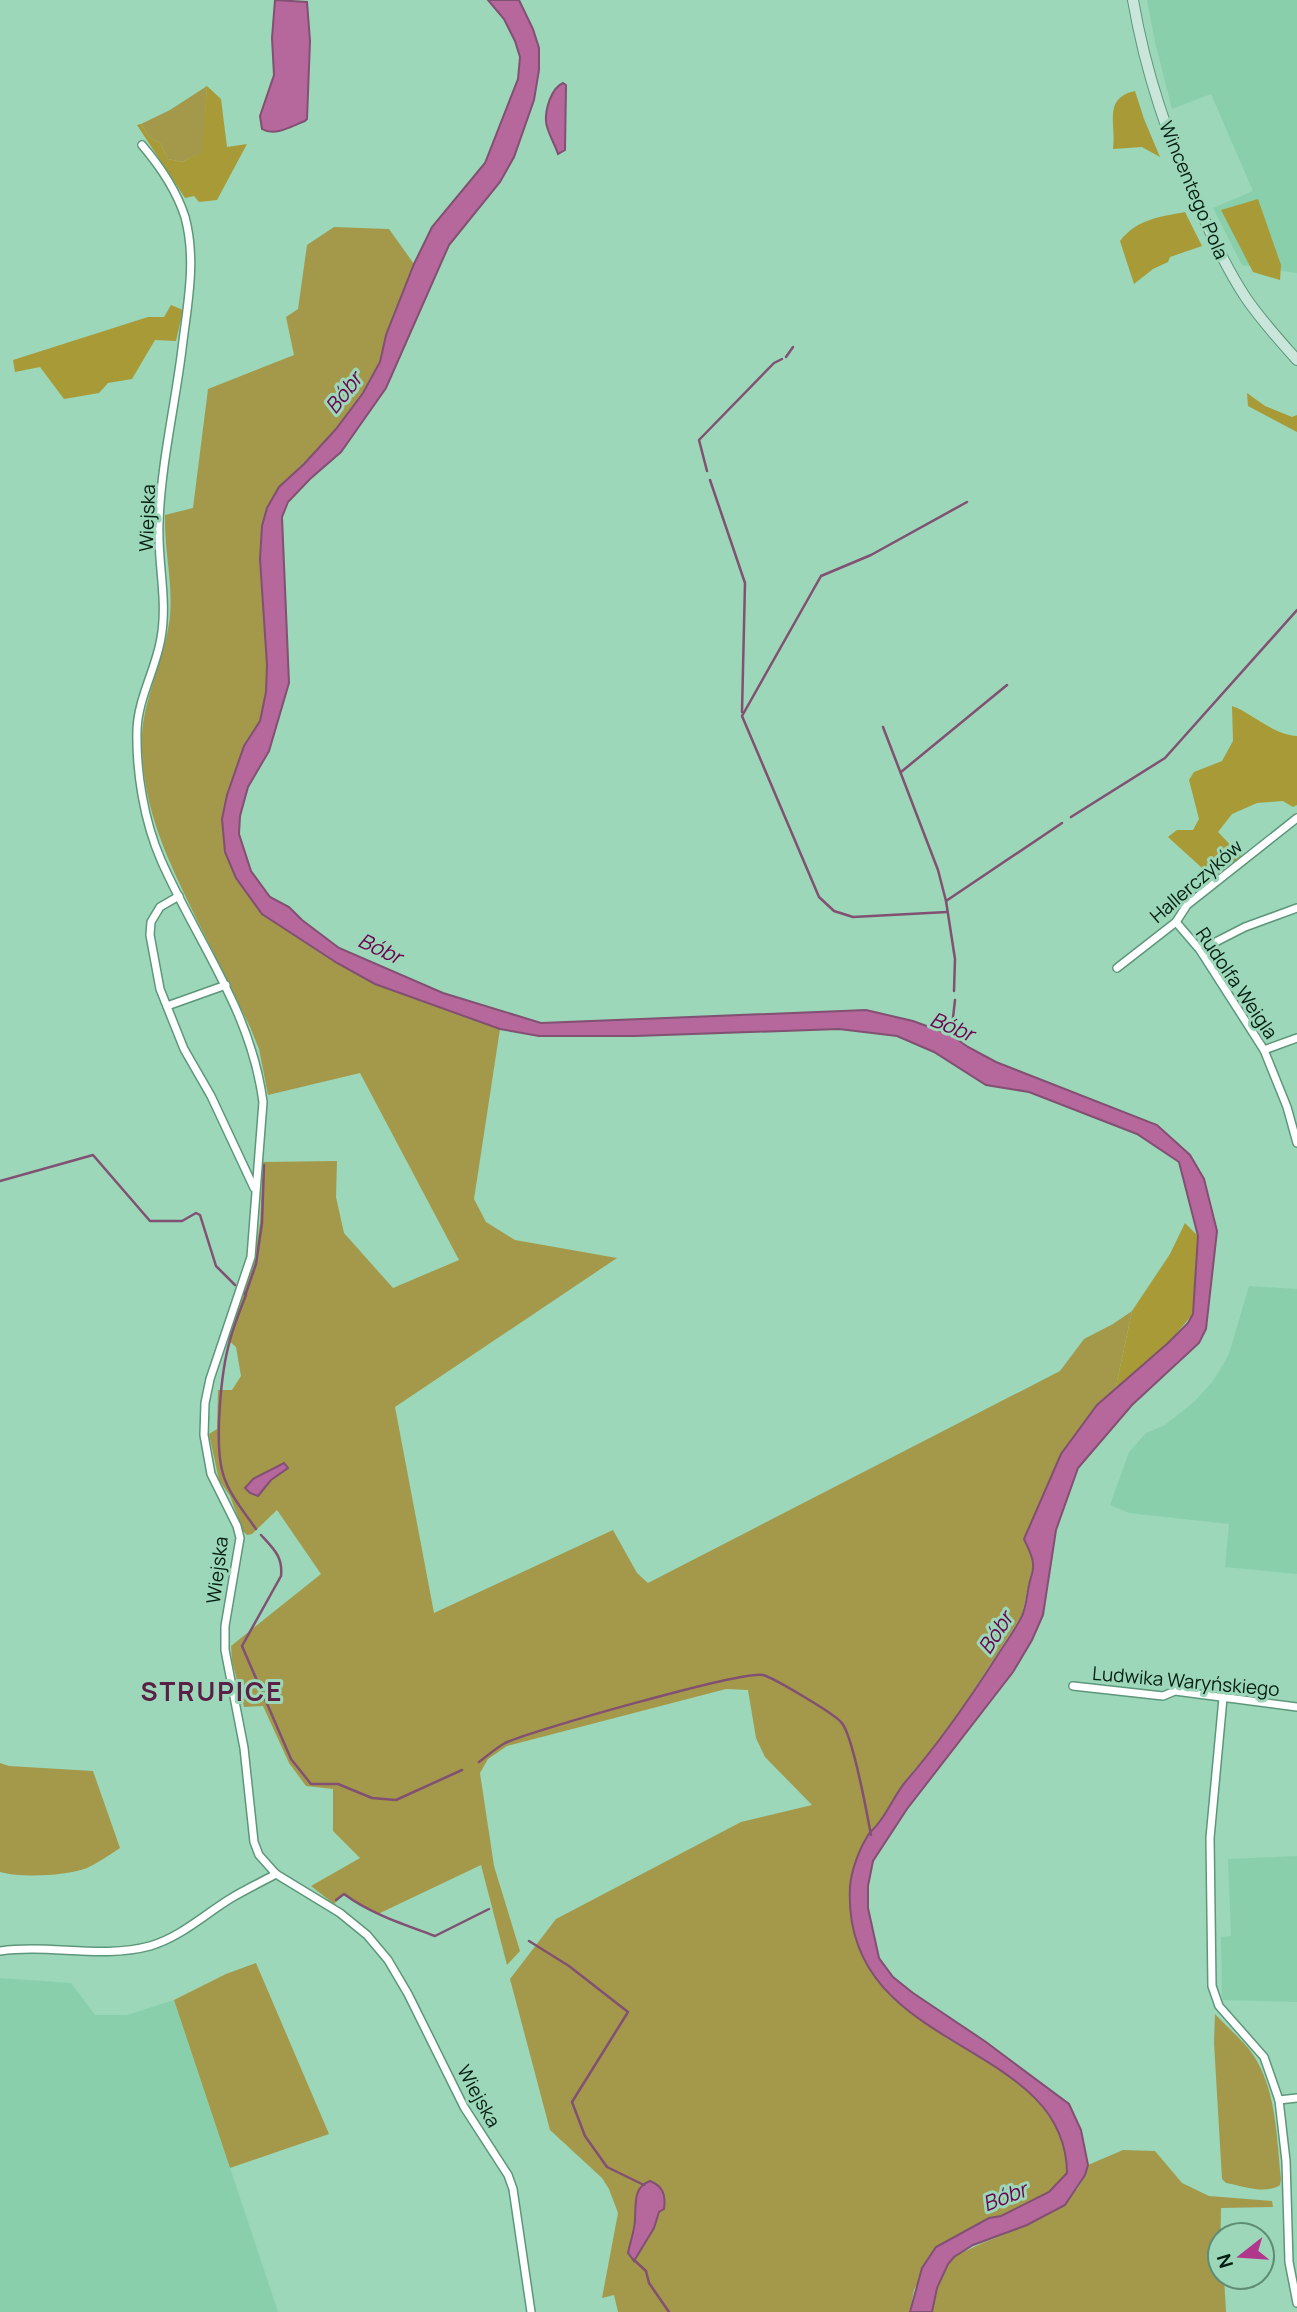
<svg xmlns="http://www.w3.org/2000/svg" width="1297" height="2312" viewBox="0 0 1297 2312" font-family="Manrope,sans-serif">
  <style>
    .built { fill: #8acfac }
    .green { fill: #a4994b }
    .forest { fill: #a89a36 }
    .water { fill: #b6679b; stroke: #815072; stroke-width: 2 }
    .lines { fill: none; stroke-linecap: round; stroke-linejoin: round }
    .stream { stroke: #815072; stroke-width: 2.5 }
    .minor-casing { stroke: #5d977b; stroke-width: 10 }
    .secondary-casing { stroke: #5d977b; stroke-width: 12 }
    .minor { stroke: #fff; stroke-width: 7 }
    .secondary { stroke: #cae5d9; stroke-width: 10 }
    .labels { text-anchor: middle; stroke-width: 6; stroke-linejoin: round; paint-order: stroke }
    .street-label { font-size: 19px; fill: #041c11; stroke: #9bd7b8 }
    .water-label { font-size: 21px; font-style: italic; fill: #6a0351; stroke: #9bd7b8 }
    .district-label { font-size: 26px; font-weight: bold; letter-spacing: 2px; fill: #5a1f47; stroke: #9bd7b8 }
  </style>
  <rect width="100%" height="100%" fill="#9bd7b8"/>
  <g class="built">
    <path d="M1147,0H1297V273L1242,265L1213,208L1253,191L1211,94L1172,109L1155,42Z"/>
    <path d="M1249,1286L1297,1289V1574L1225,1567L1229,1524L1129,1513L1110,1505L1129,1452L1146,1433L1165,1425L1195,1401L1213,1381L1224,1363L1229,1354Z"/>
    <path d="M1297,1856V2002L1222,2000L1221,1937L1231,1936L1228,1859Z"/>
    <path d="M0,1978L71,1983L95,2015H127L174,2000L278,2312H0Z"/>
  </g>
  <g class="green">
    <path d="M207,86L203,152L182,162L168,159L160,143L149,137L141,124L170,110Z"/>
    <path d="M334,227L389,229L414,264C406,288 395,311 387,335C383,345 383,356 378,366C354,413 317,452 279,487L266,692L260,721L244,746L227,795L222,832L262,914L325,956L375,984L500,1029L474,1199L486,1222L515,1240L617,1258L395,1407L434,1613L613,1530L637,1573L648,1583L1060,1371L1084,1339L1113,1324L1132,1311L1115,1391L1097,1405L1033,1564L1022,1615L948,1730L904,1782L877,1826L868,1834L850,1883L890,1996L948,2039L992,2065L1030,2091L1060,2131L1066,2155L1067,2173L1049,2192L1001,2216L989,2218L936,2247L914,2290L910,2312H618L614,2295L602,2298L618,2213L609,2189L602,2178L550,2130L510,1979L556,1919L741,1822L812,1805L765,1757L756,1738L748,1690L726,1689L507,1746L488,1759L480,1773L494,1866L520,1951L507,1965L481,1865L378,1914L359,1905L344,1894L334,1904L311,1886L360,1858L333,1831V1789L306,1786L289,1763L263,1706L244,1707L232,1661L231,1646L321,1574L277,1510L252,1534L247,1535L243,1531L230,1496L219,1480L209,1434L217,1429L218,1390H232L241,1376L236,1347L228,1340L254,1261L260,1223L263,1162L337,1161L336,1197L344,1233L393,1288L459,1260L360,1073L268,1095L259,1049L250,1027C233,992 216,957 198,922C170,864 145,816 142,751C139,703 165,663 170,616C173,582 164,549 165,515L193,508L208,389L294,355L286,317L298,309L307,245Z"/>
    <path d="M0,1763L9,1766L93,1771L120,1848C109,1855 98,1863 87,1868C65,1876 22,1878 0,1872Z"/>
    <path d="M256,1963L329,2134L230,2168L174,2000L226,1974Z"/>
    <path d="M1215,2014C1226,2026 1239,2037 1249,2049C1277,2086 1276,2135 1281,2179L1280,2185C1265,2195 1243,2186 1226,2183L1222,2179L1214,2043Z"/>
    <path d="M1123,2150L1155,2151L1182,2183L1209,2196L1272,2201L1273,2207L1221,2208L1220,2277H1224L1226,2312H932C935,2295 939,2274 950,2261C956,2254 966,2251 974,2247C1016,2227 1075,2217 1088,2165Z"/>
  </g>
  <g class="forest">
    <path d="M207,86L221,99L227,147L247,144L217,200L199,202L194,196L185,198L137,125L141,124L149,137L160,143L168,159L182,162L202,152Z"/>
    <path d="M1135,91L1144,119L1160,157L1142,147L1113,149C1117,125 1102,98 1135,91Z"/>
    <path d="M1258,199L1281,265L1280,280L1253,272L1221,210Z"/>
    <path d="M1185,212L1202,246L1170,257L1168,262L1153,269L1134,284L1120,241C1137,219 1159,217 1185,212Z"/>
    <path d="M171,305L183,310L176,341L155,340L132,379L108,383L99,393L64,399L40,367L15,372L13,360L148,317H164Z"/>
    <path d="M1247,393L1265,406L1292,417L1297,415V432L1248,406Z"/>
    <path d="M1232,706C1254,714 1273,735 1297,736V805L1293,807L1283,801L1257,803L1232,814L1218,832L1242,857L1214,877L1201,867L1168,837L1177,830H1193L1199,819L1189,780L1194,772L1222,761L1233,741Z"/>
    <path d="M1185,1223L1198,1236L1193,1314L1168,1343L1115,1391L1132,1311L1170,1254Z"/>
  </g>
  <g class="water">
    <path d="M275,0L307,2L310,41L307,119L305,121C292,126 275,137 262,129L260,116L274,75L272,38Z"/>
    <path d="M488,0H519L533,29L539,48V70L534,100L514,157L500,182L449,245L386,388L341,452L310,479L288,502L282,517L289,683L269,751L248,787L240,816L239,834L251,871L270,897L289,907L302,920L339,948L443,993L541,1023L866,1010L913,1021L951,1035L968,1047L996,1062L1157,1125L1190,1155L1204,1179L1217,1231L1206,1329L1199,1343L1132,1405L1078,1468L1056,1530L1043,1615L1032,1640L1013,1672L907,1809L873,1861L868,1886V1908L879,1958L893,1977L913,1993L986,2042L1069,2104L1081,2130L1088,2165L1085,2175L1065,2205L1027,2225L973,2245L954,2257L948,2264L937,2288L932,2312H910L922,2268L936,2247L989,2218L1001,2216L1049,2192L1067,2173C1066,2037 841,2055 850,1887C851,1871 859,1850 867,1837C869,1832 874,1829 877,1825C888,1812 895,1794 906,1781C940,1742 969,1700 997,1656C1005,1643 1015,1630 1022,1616C1026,1607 1027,1595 1029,1585C1030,1579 1034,1570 1033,1564C1033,1556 1027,1546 1024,1539L1061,1454L1097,1405L1168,1343L1188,1323L1193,1314L1198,1236L1179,1162L1137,1134L1029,1092L986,1085L934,1052L897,1036L839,1029L635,1036H539L500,1029L375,984L337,963L262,914L236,878L225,852L222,819L227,795L244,746L260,721L266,692L267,665L260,559L262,526L267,508L279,487L304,464L336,429L363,393L380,362L386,335L414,264L432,227L485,163L518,79L520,57L515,41L504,19Z"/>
    <path d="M563,83L566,85L565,150L558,154C555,144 547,132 546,122C545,110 551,88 563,83Z"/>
    <path d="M284,1463L288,1468L271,1480L258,1496L250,1493L245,1488L253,1479Z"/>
    <path d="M650,2181C663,2186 666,2195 664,2209L659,2212L654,2228L634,2261L628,2253C630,2242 635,2230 635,2219C636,2204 633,2187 650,2181Z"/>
  </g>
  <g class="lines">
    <g class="stream">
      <path d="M786,357L793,347"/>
      <path d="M707,471L699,440L774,363L782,359"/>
      <path d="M710,480L745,583L742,712"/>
      <path d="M883,727L938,870L946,901"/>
      <path d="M901,772L1007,685"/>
      <path d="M1071,817L1165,758L1297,610"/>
      <path d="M947,912L853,917L834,911L819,897L742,716L821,576L871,555L967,502"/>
      <path d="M954,991L955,959L946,901L1062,823"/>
      <path d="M951,1035L955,1000"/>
      <path d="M0,1181L93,1155L150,1221H182L196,1213L200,1215L216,1266L235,1285"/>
      <path d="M243,1292L246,1295C240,1310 234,1325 230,1340C221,1371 214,1444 223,1474C229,1494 244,1512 256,1529"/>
      <path d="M246,1293L256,1264L262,1223L264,1165"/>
      <path d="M261,1535C274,1549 283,1557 281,1576L242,1646L291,1759L311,1784H338L372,1798L396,1800L462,1770"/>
      <path d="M479,1762C487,1756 496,1748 505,1743C530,1731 744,1670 763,1675C774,1678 833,1713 841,1722C853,1734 867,1814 871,1835"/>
      <path d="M336,1900L344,1894C371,1914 403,1924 435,1936L489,1909"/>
      <path d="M529,1941L569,1966L628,2012L572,2102L585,2136L607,2167L644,2185"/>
      <path d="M633,2259L646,2271L649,2283L669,2312"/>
    </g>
    <g class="minor-casing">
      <g id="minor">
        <path d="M142,145C159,165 177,192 185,217C197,261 187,306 182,349C175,406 161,464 159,522C157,561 168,599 161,638C156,669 138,698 137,730C136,772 144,821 161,860C197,942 251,1010 263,1102L251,1257L210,1379L205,1403L204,1435L211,1474L237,1526L240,1538L225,1626V1650L244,1748L254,1842L259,1855L276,1874L340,1913L367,1935L388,1960L408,1994L464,2107L508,2175L513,2189L531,2312"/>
        <path d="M179,896L160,907L151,922L150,935L160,989L184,1049L211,1096L254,1188"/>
        <path d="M1176,922L1200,950L1264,1050L1287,1107L1297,1143"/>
        <path d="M1200,950L1245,927L1297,908"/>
        <path d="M1117,968L1176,922L1187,905L1297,818"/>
        <path d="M167,1006L226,985"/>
        <path d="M1264,1050L1297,1038"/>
        <path d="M1073,1686L1163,1696L1175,1691L1297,1707"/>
        <path d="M1223,1698L1210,1838L1212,1986L1219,2006L1264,2057L1279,2100L1286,2161L1289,2262L1297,2303"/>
        <path d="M0,1951C49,1944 102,1959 150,1946C181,1937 206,1913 233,1897C247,1889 261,1882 276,1874"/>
        <path d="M1279,2100L1297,2098"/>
      </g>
    </g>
    <g class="secondary-casing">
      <path id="secondary" d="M1133,0C1146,75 1167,134 1197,203C1212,236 1226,268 1246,298C1261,320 1279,340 1297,360"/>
    </g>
    <use href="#minor" class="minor"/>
    <use href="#secondary" class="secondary"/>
  </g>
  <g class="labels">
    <g class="street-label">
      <text transform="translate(1194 190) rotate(67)" y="7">Wincentego Pola</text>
      <text transform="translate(147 518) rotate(-88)" y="7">Wiejska</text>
      <text transform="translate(1196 881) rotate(-41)" y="7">Hallerczyków</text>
      <text transform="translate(1237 983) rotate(56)" y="7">Rudolfa Weigla</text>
      <text transform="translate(217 1570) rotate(-83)" y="7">Wiejska</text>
      <text transform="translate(1186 1681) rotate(5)" y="7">Ludwika Waryńskiego</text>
      <text transform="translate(479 2096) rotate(61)" y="7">Wiejska</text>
    </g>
    <g class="water-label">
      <text transform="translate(344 393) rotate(-52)" y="7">Bóbr</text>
      <text transform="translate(380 949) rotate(25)" y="7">Bóbr</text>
      <text transform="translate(952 1027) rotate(22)" y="7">Bóbr</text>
      <text transform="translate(996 1633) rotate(-57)" y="7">Bóbr</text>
      <text transform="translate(1005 2197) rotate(-21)" y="7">Bóbr</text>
    </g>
    <g class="district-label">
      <text x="212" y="1701">STRUPICE</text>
    </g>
  </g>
  <g transform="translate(1241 2256) rotate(253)"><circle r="33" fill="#9bd7b8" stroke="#5f8c75" stroke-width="2"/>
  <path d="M0-5L12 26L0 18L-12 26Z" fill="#b0378c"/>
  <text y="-10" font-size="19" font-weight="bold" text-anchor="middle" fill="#041c11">N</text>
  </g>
</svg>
